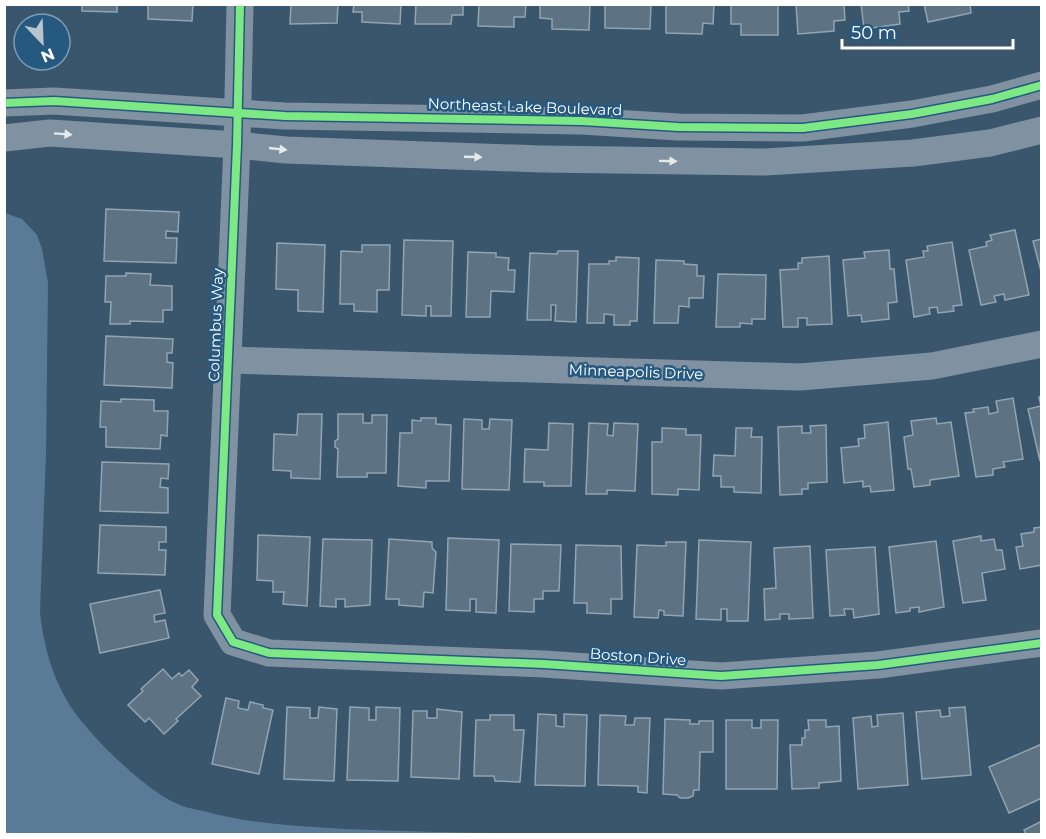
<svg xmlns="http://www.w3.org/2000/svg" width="1046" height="839" viewBox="0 0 1046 839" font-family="Montserrat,sans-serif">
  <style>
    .water { fill: #597b97 }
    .building { fill: #5d7283; stroke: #93a4b1; stroke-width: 1.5 }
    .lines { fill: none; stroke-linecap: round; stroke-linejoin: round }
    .street { stroke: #8092a2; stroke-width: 27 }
    .cycleway-casing { stroke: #265980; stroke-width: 11 }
    .cycleway { stroke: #7ce984; stroke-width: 8 }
    .oneway { fill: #e6e9ec }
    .labels { text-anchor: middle; stroke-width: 5; stroke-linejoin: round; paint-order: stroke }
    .street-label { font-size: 15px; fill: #fff; stroke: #265980 }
  </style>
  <rect width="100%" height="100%" fill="#3a566c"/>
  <path class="water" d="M5,213L22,219L37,235L42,249L48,283L46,453L40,612C43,642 51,673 66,699C83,730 145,791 178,804C186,808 195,809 204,811C250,824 296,826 344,829C414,832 484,833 554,834H5Z"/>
  <g class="building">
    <path d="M82,4H117V12L82,11Z"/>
    <path d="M148,4H193L192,21L148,19Z"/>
    <path d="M291,4H338L337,23L290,24Z"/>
    <path d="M354,4H401L400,24L362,22V12H353Z"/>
    <path d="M416,4H463V15H452L451,24H415Z"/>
    <path d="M479,4H526L525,17H514V27L478,26Z"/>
    <path d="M540,4H590L589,30L552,29V19L540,18Z"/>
    <path d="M605,4H651L650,29L605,28Z"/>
    <path d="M666,4H714L713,24L703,23L702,34L666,33Z"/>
    <path d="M731,4H778V35H741V24H731Z"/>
    <path d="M796,4H844L845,20L834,21V31L798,34Z"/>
    <path d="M861,4H908L909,11L899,12L900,24L864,29Z"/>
    <path d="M924,4H970L971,13L928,22Z"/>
    <path d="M106,209L179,212L178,232L166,231V238H177L176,263L104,261Z"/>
    <path d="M1015,230L1029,295L1005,300L1004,294L994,296L996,302L981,305L969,250L987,246L986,242L992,240L990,235Z"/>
    <path d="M1042,239V275L1033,241Z"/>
    <path d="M404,240L453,241L451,316H431V306H426V316L402,315Z"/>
    <path d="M952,242L962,305L953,306L954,311L938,313L937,307L929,308L930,314L914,317L906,260L924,257L923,251H928L927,246Z"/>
    <path d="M277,243L325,245L323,312L298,311V290L276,289Z"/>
    <path d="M362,245H390L389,290H377V312L354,311V304H340L341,251L362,252Z"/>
    <path d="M889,250L890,269H894L897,302L888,303L889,319L862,322L861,315L848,316L843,260L865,258L864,252Z"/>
    <path d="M558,251H578L576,322L555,321L556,305H551V320H527L530,253L557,254Z"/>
    <path d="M468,252L496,253V257L509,258L508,270H515L514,292L491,291L490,317H466Z"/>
    <path d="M829,256L832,324L807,325V318H798V327H783L780,270L798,269V263H802V258Z"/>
    <path d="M616,257L639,258L637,321H630V325H614V315L604,314V323H587L589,264H609V261H616Z"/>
    <path d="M656,260L684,261V264L697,265V276H704L703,298H689V307L679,306L678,323H654Z"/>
    <path d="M126,273L151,274L150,285L172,286V310H163V322L130,321V324H110L111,302H105L106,276H126Z"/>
    <path d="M718,274L766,275L765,319H752V324L740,323V327H716Z"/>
    <path d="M106,336L173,339L172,353H167V362L173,363L172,388L104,385Z"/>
    <path d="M1039,397H1042L1040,461L1028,409L1041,406Z"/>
    <path d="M1013,398L1023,459L1003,462L1005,467L993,469V475L976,477L965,413L974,412L973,409L988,407L989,414L998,412L996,401Z"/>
    <path d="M121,399L154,400V411H168L167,436L161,435L160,449L106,447V427H100L101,401L121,402Z"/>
    <path d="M298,414H322L320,479L291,478V471L273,470L274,434L297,435Z"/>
    <path d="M338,414H363V423H372V415H387L386,473H367V477H337L338,449L335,447V441L338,439Z"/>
    <path d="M421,418H436V424L451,425L449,481H426V488L398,486L400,433H412V420L421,421Z"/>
    <path d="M936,418L937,424L951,422L959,476L930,480V485L914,487L911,469H908L904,437L913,435L911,421Z"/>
    <path d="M464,419L482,420V429H489L490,419L512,420L509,490L462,489Z"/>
    <path d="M888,422L894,490L871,492L870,486L863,487V481L844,483L841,448L859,446L858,439L865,438L864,425Z"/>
    <path d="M549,423L573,424L571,486H544V482H524L525,449L548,450Z"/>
    <path d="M589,423L608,424L607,435L613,436L614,423L638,424L635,491L607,490V494H586Z"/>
    <path d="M826,425L827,482L808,483V489H802V494L780,495L778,427L802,426V433H811L810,426Z"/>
    <path d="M662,428L686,429V435H701L699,490L678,489V495L652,494V442H662Z"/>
    <path d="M736,428H752L751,437H762L761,493L734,492V487H721V476H713L714,455L735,456Z"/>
    <path d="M102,462L169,464L168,479L161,478L160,487L168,488V513L100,511Z"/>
    <path d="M100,525L166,527V542H159V550H166L165,575L98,573Z"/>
    <path d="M1042,527V565L1020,569L1016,547L1023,546L1021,534L1034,532V528Z"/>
    <path d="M258,535L310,537L307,606L283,604L284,592H273V581L257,580Z"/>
    <path d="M981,536V541L994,539L996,550H1002L1005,569L982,573L986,600L963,603L953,541Z"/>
    <path d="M448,538L499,540L496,613L476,612V599H470V611L446,610Z"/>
    <path d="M323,539L372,540L370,605L345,607V599H336V607L320,606Z"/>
    <path d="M389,539L432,542V548L436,552L433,593L424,592L423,607L399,605V599H386Z"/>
    <path d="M699,540L751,542L748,621H727V609H721V620L696,619Z"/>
    <path d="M936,541L944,607L919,612V607L910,608V611L896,613L889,547Z"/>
    <path d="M666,542H686L683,616L664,615V611L659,610L658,618L634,617L637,545L666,546Z"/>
    <path d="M511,544L561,545L559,591H543V599H534V612L509,611Z"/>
    <path d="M576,545L621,546L622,599H611V614L587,613V603H574Z"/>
    <path d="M810,546L813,618L789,619V614H780V619L765,620L764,589L776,588L774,548Z"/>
    <path d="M875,547L879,614L854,618L853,609H844L845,615L830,616L826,550Z"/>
    <path d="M160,590L165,613L154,615L155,622L165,620L169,638L100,653L90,604Z"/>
    <path d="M163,669L172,679L179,673L182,676L189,670L198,680L192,687L201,696L176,719L178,721L164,734L149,718L145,722L128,705L143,691L141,689Z"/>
    <path d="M226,698L239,701L238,708L248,710L250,702L263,705V708L273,710L259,774L212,764Z"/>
    <path d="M287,707L310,708V718H318L319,707L337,709L334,781L284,779Z"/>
    <path d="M350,707L369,708V720H376V707L400,708L398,781L347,780Z"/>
    <path d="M965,707L971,775L922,779L916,712L940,710L941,717L950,716L949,708Z"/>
    <path d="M437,709L462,712L459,779L411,777L413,711H427V718H437Z"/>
    <path d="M903,713L908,785L858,789L853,718L871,716L872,727L878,726L877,715Z"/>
    <path d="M538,714L556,715V726L564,727V714L587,715L585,786L535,785Z"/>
    <path d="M490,715H514V730H524L520,782L495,781L494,776H474L476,720H490Z"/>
    <path d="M600,715L626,716L625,725H634L635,718H650L647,793L638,792V786L598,785Z"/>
    <path d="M665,719L690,720V724H699V721H713V752H700L699,790H694L693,796L688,798H680L677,795L663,794Z"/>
    <path d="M726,720H752V728H761V720H778L777,789H726Z"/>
    <path d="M808,720H826V727L839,726L841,781L819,783V788L792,789L790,745H802V738H805V730H809Z"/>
    <path d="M1042,744V798L1009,813L989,767Z"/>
    <path d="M1042,821V834H1026L1024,830Z"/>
  </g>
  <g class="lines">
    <g class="street">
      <path d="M240,4L237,145L217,615L233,642L269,653L544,664L721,676L878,665L1042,643"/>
      <path d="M4,103L54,101L285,116L582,121L678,127L803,128L912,114L992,99L1042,85"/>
      <path d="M4,138L50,133L237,145L286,150L541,159L765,162L913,153L990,143L1042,130"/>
      <path d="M228,360L800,377L932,366L1042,344"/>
    </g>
    <g class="cycleway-casing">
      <g id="cycleway">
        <path d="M240,4L237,145L217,615L233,642L269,653L544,664L721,676L878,665L1042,643"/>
        <path d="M4,103L54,101L285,116L582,121L678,127L803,128L912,114L992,99L1042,85"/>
      </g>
    </g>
    <use href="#cycleway" class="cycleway"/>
  </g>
  <defs><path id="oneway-solid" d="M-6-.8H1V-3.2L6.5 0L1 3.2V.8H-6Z" transform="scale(1.5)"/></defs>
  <g class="oneway">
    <use href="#oneway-solid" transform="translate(63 134) rotate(4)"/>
    <use href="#oneway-solid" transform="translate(278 149) rotate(6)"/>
    <use href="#oneway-solid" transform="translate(473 157) rotate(2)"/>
    <use href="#oneway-solid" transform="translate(668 161) rotate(1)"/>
  </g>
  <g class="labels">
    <g class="street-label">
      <text transform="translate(525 107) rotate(2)" y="5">Northeast Lake Boulevard</text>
      <text transform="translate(216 325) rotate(-88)" y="5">Columbus Way</text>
      <text transform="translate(636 372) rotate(2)" y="5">Minneapolis Drive</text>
      <text transform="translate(638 657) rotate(4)" y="5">Boston Drive</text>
    </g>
  </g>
  <rect width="1046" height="839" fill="none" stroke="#ffffff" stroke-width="12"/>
  <g transform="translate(42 42) rotate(157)"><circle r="28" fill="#265980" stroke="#7d9bb3" stroke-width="1.5"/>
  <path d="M0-4.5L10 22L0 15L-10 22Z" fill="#bac4cc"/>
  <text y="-9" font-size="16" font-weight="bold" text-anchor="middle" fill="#ffffff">N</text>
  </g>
  <path d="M842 39v9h171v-9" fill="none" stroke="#ffffff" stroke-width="3"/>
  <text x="851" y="39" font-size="18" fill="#ffffff" stroke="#265980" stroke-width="4.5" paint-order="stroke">50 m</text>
</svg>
